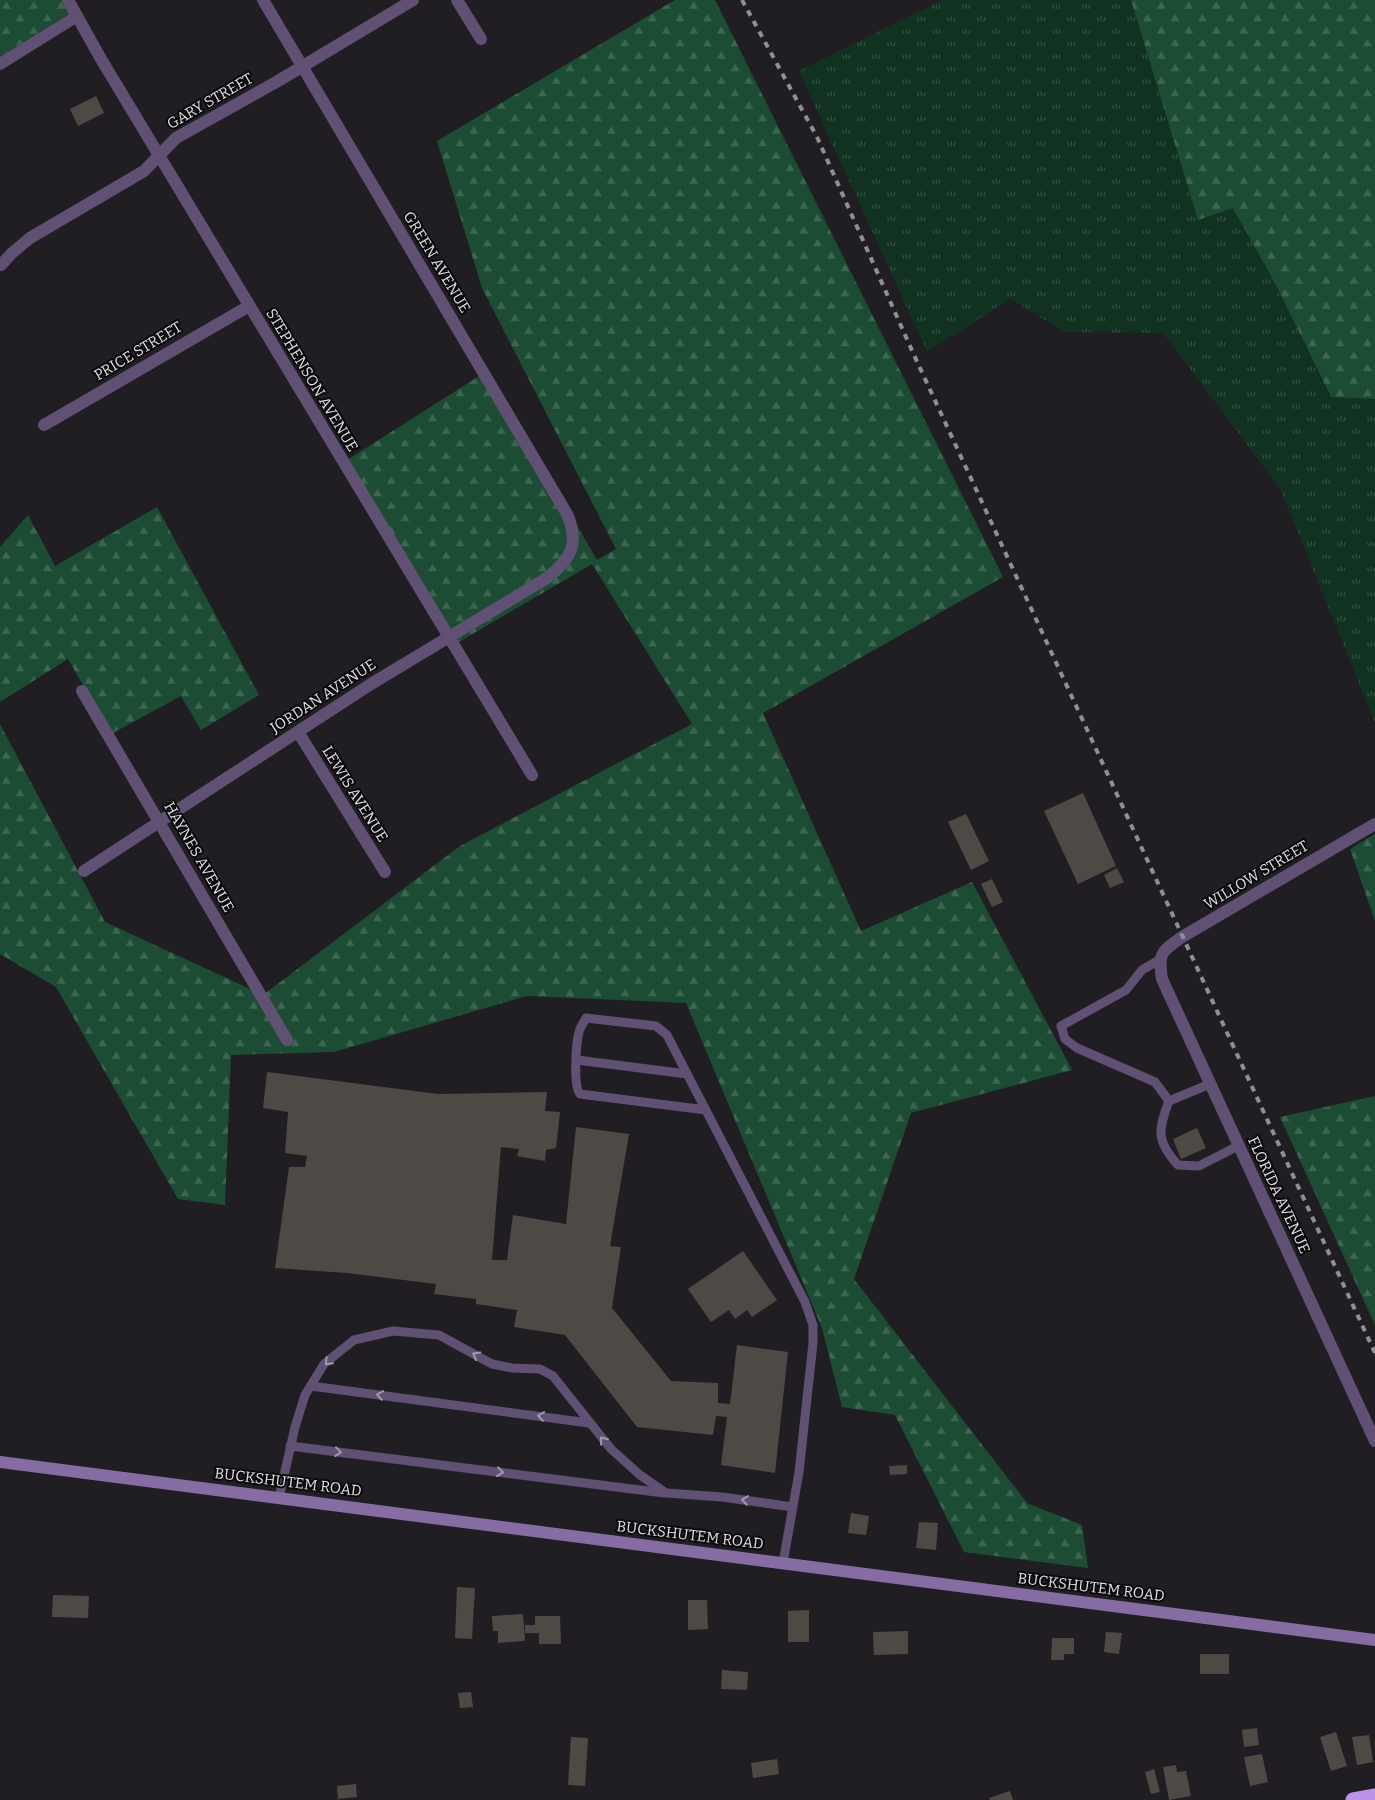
<svg xmlns="http://www.w3.org/2000/svg" width="1375" height="1800" viewBox="0 0 1375 1800" font-family="Bitter,serif">
  <style>
    .grass { fill: url(#grass-tufts) }
    .forest { fill: url(#forest-firs) }
    .building { fill: #4f4946 }
    .lines { fill: none; stroke-linecap: round; stroke-linejoin: round }
    .lane { stroke: #605073; stroke-width: 9 }
    .street { stroke: #605073; stroke-width: 12 }
    .secondary { stroke: #856ca3; stroke-width: 12 }
    .highway { stroke: #bd93ea; stroke-width: 15 }
    .rail { stroke: #918f93; stroke-width: 4; stroke-dasharray: 6 6; stroke-linecap: butt }
    .oneway { stroke: #a298ac }
    .labels { text-anchor: middle; stroke-width: 4; stroke-linejoin: round; paint-order: stroke }
    .street-label { font-size: 15px; fill: #e3e1e5; stroke: #09080a }
  </style>
  <defs>
    <pattern id="grass-tufts" width="24" height="20" patternUnits="userSpaceOnUse" patternTransform="scale(1.25)"><rect width="24" height="20" fill="#123221"/><path d="M3 7l-1-3M5 7V3M7 7l1-3M15 17l-1-3M17 17v-4M19 17l1-3" fill="none" stroke="#344f41"/></pattern>
    <pattern id="forest-firs" width="22" height="20" patternUnits="userSpaceOnUse" patternTransform="scale(1.25)"><rect width="22" height="20" fill="#1c4d34"/><path d="M5 1l3.5 6h-7zM16 11l3.5 6h-7z" fill="#3d6651"/></pattern>
  </defs>
  <rect width="100%" height="100%" fill="#201e22"/>
  <path class="grass" d="M943,0H1131L1198,219L1233,208L1276,285L1330,397L1375,399V723L1280,488L1163,333L1065,332L1010,299L927,352L799,71Z"/>
  <g class="forest">
    <path d="M0,0H67L73,11L0,57Z"/>
    <path d="M675,0H715L1003,577L763,713L861,931L972,882L1072,1070L911,1113L854,1279L1027,1503L1082,1525L1088,1568L964,1552L895,1415L842,1407L822,1328L686,1003L527,996L334,1052L231,1055L225,1205L178,1199L56,987L0,954V724L105,922L263,995L460,846L692,724L592,564L452,646L344,462L487,371L597,560L616,549L482,288L437,141Z"/>
    <path d="M1131,0H1375V399L1331,397L1276,285L1233,208L1198,220Z"/>
    <path d="M157,507L259,695L201,730L181,696L111,734L68,659L0,702V547L28,515L55,566Z"/>
    <path d="M1375,834V921L1350,849Z"/>
    <path d="M1375,1096V1325L1280,1117Z"/>
  </g>
  <g class="building">
    <path d="M96,96L104,113L78,126L70,109Z"/>
    <path d="M1083,793L1116,866L1078,884L1044,811Z"/>
    <path d="M966,814L989,861L971,870L948,822Z"/>
    <path d="M1117,868L1124,882L1110,888L1104,875Z"/>
    <path d="M992,879L1003,902L992,907L981,884Z"/>
    <path d="M267,1072L438,1094L547,1092L545,1111L560,1112L556,1148L546,1150L545,1161L517,1156L519,1149L501,1147L492,1260H507L513,1215L566,1224L576,1127L629,1134L610,1246L621,1247L612,1308L671,1381L718,1383V1403L730,1404L737,1345L788,1352L775,1473L721,1465L727,1417L716,1416L713,1435L637,1427L565,1335L514,1327L517,1310L476,1304V1299L434,1294L436,1284L347,1273L275,1268L289,1167H305L307,1156L285,1153L288,1112L263,1108Z"/>
    <path d="M1197,1128L1206,1148L1181,1159L1173,1139Z"/>
    <path d="M743,1251L777,1300L752,1317L747,1310L735,1319L729,1310L711,1322L688,1289Z"/>
    <path d="M907,1465V1474L890,1475L889,1466Z"/>
    <path d="M851,1513L869,1516L866,1535L848,1533Z"/>
    <path d="M919,1522L938,1523L936,1550L916,1548Z"/>
    <path d="M457,1587L475,1588L472,1639L455,1638Z"/>
    <path d="M53,1595L89,1596L88,1618L52,1617Z"/>
    <path d="M688,1600H707L708,1629L688,1630Z"/>
    <path d="M809,1610V1642H788V1611Z"/>
    <path d="M523,1614L525,1641L498,1643V1631H493L492,1616Z"/>
    <path d="M535,1616H560L561,1644H539V1633H525V1625H535Z"/>
    <path d="M908,1631V1654L874,1655L873,1632Z"/>
    <path d="M1106,1632L1122,1633L1119,1654L1104,1652Z"/>
    <path d="M1052,1638H1074V1654H1064V1660H1051Z"/>
    <rect x="1200" y="1654" width="29" height="20"/>
    <path d="M722,1670L748,1672L747,1690L721,1689Z"/>
    <path d="M471,1692L473,1707L460,1708L458,1693Z"/>
    <path d="M1257,1728L1259,1745L1244,1747L1242,1730Z"/>
    <path d="M1336,1732L1347,1766L1331,1771L1320,1737Z"/>
    <path d="M1369,1735L1373,1762L1357,1765L1352,1737Z"/>
    <path d="M571,1737L588,1738L585,1786L568,1785Z"/>
    <path d="M1262,1754L1268,1782L1250,1786L1244,1757Z"/>
    <path d="M777,1759L779,1774L753,1778L751,1763Z"/>
    <path d="M1176,1765L1177,1772L1186,1771L1191,1796L1169,1800L1163,1767Z"/>
    <path d="M1154,1769L1160,1792L1151,1794L1145,1772Z"/>
    <path d="M356,1784L357,1797L338,1799L337,1786Z"/>
    <path d="M1010,1791L1013,1800H990L989,1798Z"/>
  </g>
  <g class="lines">
    <g class="lane">
      <path d="M1159,960L1142,970L1126,990L1061,1026L1065,1039L1077,1048L1155,1082L1169,1101L1210,1084"/>
      <path d="M577,1060L687,1074"/>
      <path d="M1169,1101C1158,1130 1156,1141 1178,1165L1199,1166L1238,1146"/>
      <path d="M706,1110L580,1094C573,1086 576,1043 579,1032C580,1027 584,1022 586,1018L656,1026L667,1035L805,1302L813,1325V1343L799,1472L783,1563"/>
      <path d="M311,1386L589,1423"/>
      <path d="M290,1446L664,1493"/>
      <path d="M279,1498L295,1427L305,1395L324,1364L354,1340L393,1331L439,1335L492,1364L512,1368L540,1369L553,1376L611,1449L640,1475L666,1493L722,1497L793,1507"/>
    </g>
    <g class="street">
      <path d="M68,0L101,59L532,775"/>
      <path d="M457,0L481,39"/>
      <path d="M0,64L77,16"/>
      <path d="M1,265L12,253L30,238L144,171L176,138L278,81L413,0"/>
      <path d="M44,425L249,306"/>
      <path d="M82,691L287,1040"/>
      <path d="M298,732L385,872"/>
      <path d="M1375,824L1182,937C1161,952 1158,953 1162,979L1375,1441"/>
      <path d="M84,871L371,684L547,578C571,559 580,544 567,514L263,0"/>
    </g>
    <path class="secondary" d="M0,1462L1375,1640"/>
    <path class="highway" d="M1353,1800L1375,1796"/>
    <path class="rail" d="M742,0L817,137L914,355L1375,1353"/>
  </g>
  <defs><path id="oneway-chevron" d="M-2-3.5L2.5 0L-2 3.5" fill="none" stroke-width="1.6" stroke-linecap="round" stroke-linejoin="round" transform="scale(1.25)"/></defs>
  <g class="oneway">
    <use href="#oneway-chevron" transform="translate(476 1355) rotate(-150)"/>
    <use href="#oneway-chevron" transform="translate(328 1362) rotate(135)"/>
    <use href="#oneway-chevron" transform="translate(380 1395) rotate(-172)"/>
    <use href="#oneway-chevron" transform="translate(541 1416) rotate(-172)"/>
    <use href="#oneway-chevron" transform="translate(603 1440) rotate(-129)"/>
    <use href="#oneway-chevron" transform="translate(338 1452) rotate(7)"/>
    <use href="#oneway-chevron" transform="translate(500 1472) rotate(7)"/>
    <use href="#oneway-chevron" transform="translate(745 1500) rotate(-172)"/>
  </g>
  <g class="labels">
    <g class="street-label">
      <text transform="translate(210 101) rotate(-30)" y="5">GARY STREET</text>
      <text transform="translate(437 262) rotate(59)" y="5">GREEN AVENUE</text>
      <text transform="translate(138 351) rotate(-31)" y="5">PRICE STREET</text>
      <text transform="translate(312 380) rotate(59)" y="5">STEPHENSON AVENUE</text>
      <text transform="translate(323 696) rotate(-33)" y="5">JORDAN AVENUE</text>
      <text transform="translate(355 794) rotate(58)" y="5">LEWIS AVENUE</text>
      <text transform="translate(199 857) rotate(60)" y="5">HAYNES AVENUE</text>
      <text transform="translate(1256 875) rotate(-31)" y="5">WILLOW STREET</text>
      <text transform="translate(1279 1195) rotate(65)" y="5">FLORIDA AVENUE</text>
      <text transform="translate(288 1482) rotate(7)" y="5">BUCKSHUTEM ROAD</text>
      <text transform="translate(690 1535) rotate(7)" y="5">BUCKSHUTEM ROAD</text>
      <text transform="translate(1091 1587) rotate(7)" y="5">BUCKSHUTEM ROAD</text>
    </g>
  </g>
</svg>
